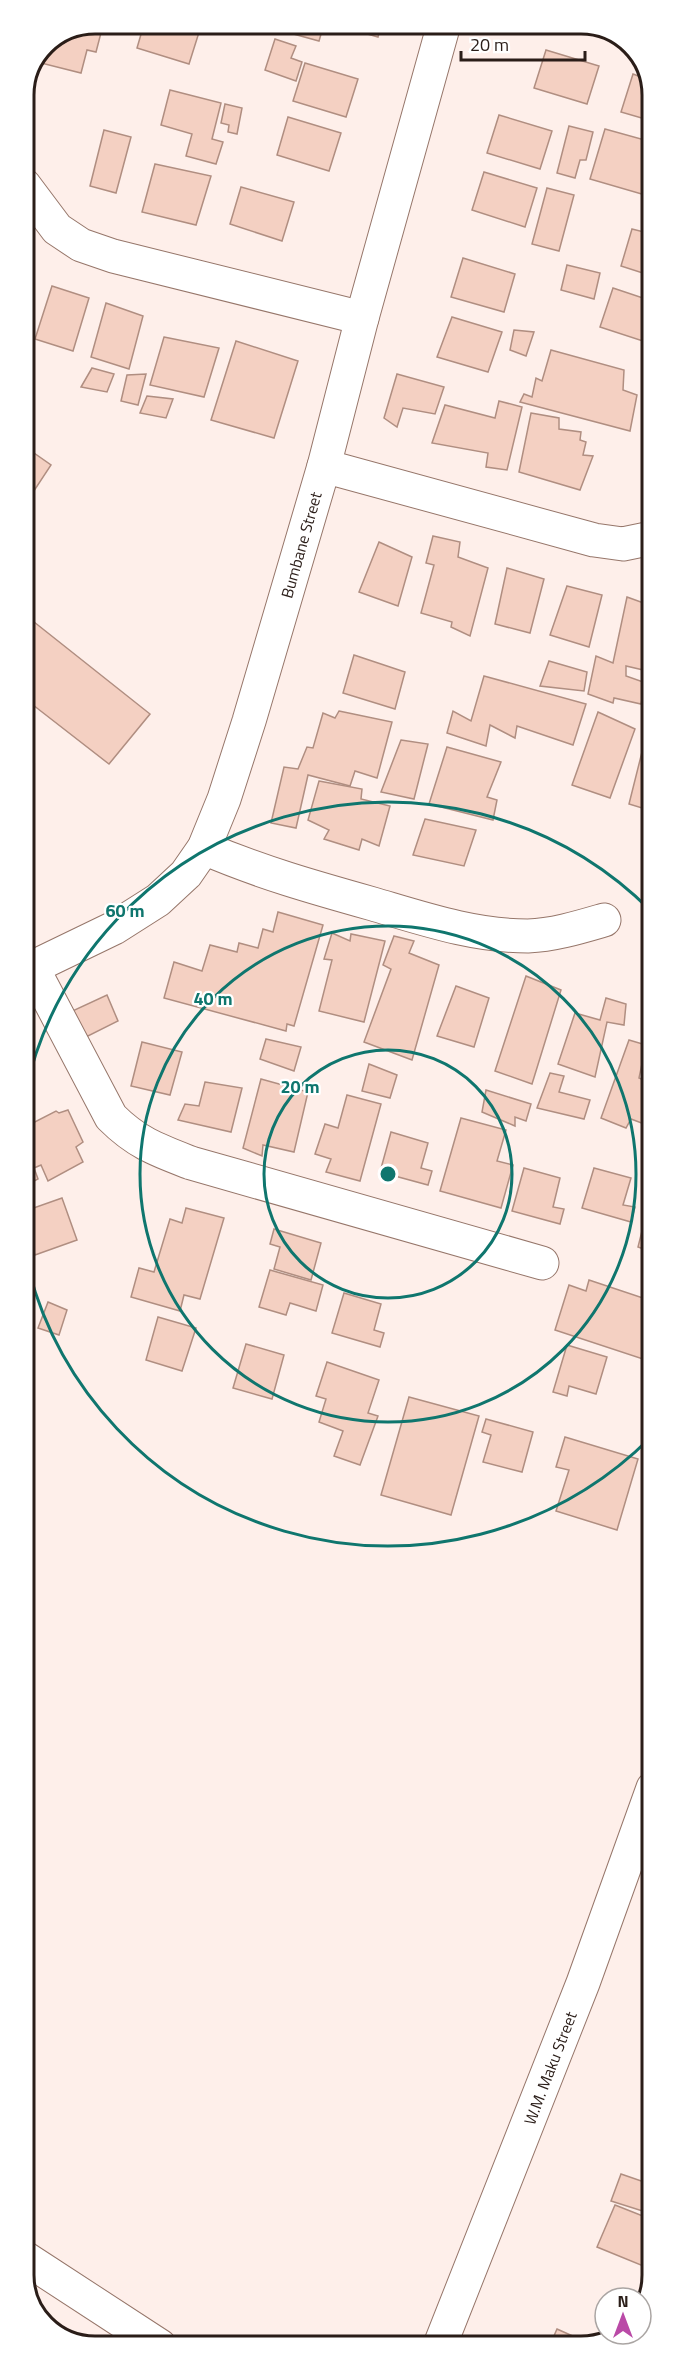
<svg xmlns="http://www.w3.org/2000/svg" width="677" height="2370" viewBox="0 0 677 2370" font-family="'Titillium Web',sans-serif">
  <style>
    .building { fill: #f4d0c2; stroke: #b08e81; stroke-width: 1.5 }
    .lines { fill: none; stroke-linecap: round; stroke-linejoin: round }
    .minor-casing { stroke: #96766a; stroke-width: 35 }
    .minor { stroke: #fff; stroke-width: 33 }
    .ring { fill: none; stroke: #0f766e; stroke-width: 3 }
    .labels { text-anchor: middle; stroke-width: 4.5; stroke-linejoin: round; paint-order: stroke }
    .street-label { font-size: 16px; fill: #2a1d18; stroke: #fff }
    .rim { fill: none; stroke: #2a1d18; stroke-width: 3 }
    .centre { fill: #0f766e; stroke: #fff; stroke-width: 3 }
    .ring-label { font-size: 18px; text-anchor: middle; font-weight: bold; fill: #0f766e; stroke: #fff; stroke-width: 4.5; stroke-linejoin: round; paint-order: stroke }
  </style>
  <rect width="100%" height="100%" fill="#feefea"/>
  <g class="building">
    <path d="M95,24H107L103,25L96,52L87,50L81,73L41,63L46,44Z"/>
    <path d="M144,24L201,26L189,64L137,48Z"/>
    <path d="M288,24H324L319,41L286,32Z"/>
    <path d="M339,24H381L378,37L339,26Z"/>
    <path d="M275,39L296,46L291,58L302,62L296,81L265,70Z"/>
    <path d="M546,50L599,66L587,104L534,88Z"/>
    <path d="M305,63L358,79L346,117L293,101Z"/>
    <path d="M633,74L652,81V121L621,112Z"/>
    <path d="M170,90L221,103L212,139L223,142L216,164L186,156L192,134L161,125Z"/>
    <path d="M225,104L242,108L237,134L228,132L229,125L221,123Z"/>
    <path d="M499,115L552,131L540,169L487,153Z"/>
    <path d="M288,117L341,133L329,171L277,155Z"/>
    <path d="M569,126L593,132L586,160H580L575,178L557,173Z"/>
    <path d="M605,129L652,142V197L590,179Z"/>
    <path d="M104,130L131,137L116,193L90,186Z"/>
    <path d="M155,164L211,176L196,225L142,212Z"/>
    <path d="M484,172L537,188L525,227L472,210Z"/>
    <path d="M241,187L294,202L282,241L230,224Z"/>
    <path d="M547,188L574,195L559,251L532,244Z"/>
    <path d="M632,229L652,234V276L621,266Z"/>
    <path d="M463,258L515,274L504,312L451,297Z"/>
    <path d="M567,265L600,273L594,299L561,290Z"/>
    <path d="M52,286L89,298L73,351L35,339Z"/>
    <path d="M613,288L652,301V344L600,327Z"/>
    <path d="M106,303L143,316L129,369L91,357Z"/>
    <path d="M452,317L502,332L488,372L437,357Z"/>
    <path d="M514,330L534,332L526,356L510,350Z"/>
    <path d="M164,337L219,348L204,397L150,385Z"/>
    <path d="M236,341L298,361L274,438L211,420Z"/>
    <path d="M551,350L624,370L623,390L637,395L630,431L520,402L524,394L532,397L536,378L542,381Z"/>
    <path d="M92,368L114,374L107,392L81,387Z"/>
    <path d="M146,374L138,405L121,401L127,375Z"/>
    <path d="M397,374L444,387L435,414L403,408L397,427L384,418Z"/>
    <path d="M147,396L173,399L166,418L140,413Z"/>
    <path d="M499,401L522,407L507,470L486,467L488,453L432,443L445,405L495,418Z"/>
    <path d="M531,413L559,418V429L581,432L580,440L586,442L583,455L593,456L580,490L519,472Z"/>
    <path d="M24,446L51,465L24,506Z"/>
    <path d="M433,536L460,542L458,557L488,568L470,636L451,627L452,622L421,613L434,565L426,563Z"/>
    <path d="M379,542L412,557L398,606L359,592Z"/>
    <path d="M507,568L544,579L530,633L495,624Z"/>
    <path d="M567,586L602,595L589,647L550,635Z"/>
    <path d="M627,597L652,606V672L626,666V676L646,683L641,704L614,698L613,703L588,694L596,656L613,663Z"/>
    <path d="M24,614L150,714L109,764L24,698Z"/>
    <path d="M354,655L405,672L395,709L343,693Z"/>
    <path d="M549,661L587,672L584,691L540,686Z"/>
    <path d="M484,676L586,704L573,745L517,726L515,738L490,725L486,746L447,733L453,711L471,721Z"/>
    <path d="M339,711L392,722L377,778L355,771L350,786L308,775L296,828L271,823L284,767L298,769L307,747L313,748L323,713L335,718Z"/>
    <path d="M598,712L635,729L610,798L572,785Z"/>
    <path d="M401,740L428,744L414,799L381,792Z"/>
    <path d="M447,747L501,762L487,797L497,800L493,820L429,804Z"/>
    <path d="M642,752L652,755V811L629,804Z"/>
    <path d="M319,781L362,789L361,799L390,806L379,846L362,839L359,850L324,839L329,830L308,820Z"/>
    <path d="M425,819L476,830L464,866L413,855Z"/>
    <path d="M278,912L323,925L294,1026L287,1024L286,1031L164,998L174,962L202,971L210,945L237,952L239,943L258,948L263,929L273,932Z"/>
    <path d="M332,933L350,941L351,934L385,941L364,1022L319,1011L332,960L324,959Z"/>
    <path d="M394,936L414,941L409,953L439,965L412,1060L364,1042L391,969L383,965Z"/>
    <path d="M526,976L561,990L532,1084L495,1071Z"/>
    <path d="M456,986L489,998L474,1047L437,1036Z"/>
    <path d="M107,995L118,1021L80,1040L68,1013Z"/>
    <path d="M606,998L626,1004L624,1025L607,1022L595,1077L558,1064L575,1013L600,1020Z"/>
    <path d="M266,1039L301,1047L294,1071L260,1059Z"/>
    <path d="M629,1040L646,1045L639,1078L652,1083V1127L631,1119L626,1128L601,1118Z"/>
    <path d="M142,1042L182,1052L170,1095L131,1086Z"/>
    <path d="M369,1064L397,1075L390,1098L362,1091Z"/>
    <path d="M550,1073L564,1076L559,1092L590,1100L584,1119L537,1108Z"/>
    <path d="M261,1079L308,1092L294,1152L263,1145L262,1156L243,1148Z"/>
    <path d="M205,1082L242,1088L231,1132L178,1120L185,1104L199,1106Z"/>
    <path d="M486,1090L531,1104L526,1121L515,1117V1126L482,1112Z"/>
    <path d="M347,1095L381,1104L360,1181L326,1172L331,1159L315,1154L325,1124L338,1128Z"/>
    <path d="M68,1110L83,1142L76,1147L83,1162L48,1181L41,1165L34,1168L38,1179L25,1186V1127L56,1111L59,1113Z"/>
    <path d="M461,1118L506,1130L497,1161L513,1165L501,1208L440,1191Z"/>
    <path d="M391,1132L428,1143L421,1168L432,1171L428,1185L380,1172Z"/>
    <path d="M524,1168L560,1178L553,1207L564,1209L560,1224L512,1211Z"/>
    <path d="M594,1168L631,1178L623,1205L635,1207L631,1222L582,1208Z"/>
    <path d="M62,1198L77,1240L35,1255L25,1223V1211Z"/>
    <path d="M186,1208L224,1218L200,1299L184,1295L180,1311L131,1297L139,1268L154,1272L170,1219L182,1223Z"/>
    <path d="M274,1229L321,1243L311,1280L274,1269L280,1247L270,1244Z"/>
    <path d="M642,1231L652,1235V1252L638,1247Z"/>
    <path d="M270,1270L323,1285L316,1311L290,1303L286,1315L259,1307Z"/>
    <path d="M589,1280L652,1301V1362L555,1330L569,1285L586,1291Z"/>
    <path d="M344,1293L381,1304L374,1330L384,1333L380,1347L332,1333Z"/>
    <path d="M48,1302L67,1310L59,1335L38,1328Z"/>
    <path d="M158,1317L196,1328L182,1371L146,1360Z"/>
    <path d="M246,1344L284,1355L272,1399L233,1388Z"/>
    <path d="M567,1345L607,1357L596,1394L569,1386L567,1396L553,1392Z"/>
    <path d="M327,1362L379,1380L368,1413L378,1416L360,1465L334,1456L343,1431L319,1422L326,1399L316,1396Z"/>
    <path d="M409,1397L479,1416L451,1515L381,1495Z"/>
    <path d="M486,1419L533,1432L522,1472L483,1462L491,1435L482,1432Z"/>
    <path d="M565,1437L638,1459L617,1530L556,1511L569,1470L556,1467Z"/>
    <path d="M621,2174L653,2185L652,2214L611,2201Z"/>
    <path d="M615,2205L653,2220V2270L597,2247Z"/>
    <path d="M557,2329L586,2342L585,2345H550Z"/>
  </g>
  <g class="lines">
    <g class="minor-casing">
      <g id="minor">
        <path d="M24,185L57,229L81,245L113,256L362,318"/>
        <path d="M324,466L594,540L623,544L652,538"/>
        <path d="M204,848C259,872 316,888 373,904C424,919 474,936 528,936C554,935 580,927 604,920"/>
        <path d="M32,967L111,1117C137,1143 157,1150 191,1163L542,1263"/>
        <path d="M25,971L114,928L158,900L186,874L204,848L224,799L249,721L324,466L362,318L444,24"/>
        <path d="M25,2258L160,2346"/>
        <path d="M440,2345L583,1983L653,1788"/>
      </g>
    </g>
    <use href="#minor" class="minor"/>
  </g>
  <g class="ring">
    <circle cx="388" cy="1174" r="124"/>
    <circle cx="388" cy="1174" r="248"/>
    <path d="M651 1437A372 372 0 0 1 25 1255M25 1093A372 372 0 0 1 651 911"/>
  </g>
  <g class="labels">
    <g class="street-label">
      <text transform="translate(301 545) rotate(-74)" y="6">Bumbane Street</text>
      <text transform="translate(550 2068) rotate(-69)" y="6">W.M. Maku Street</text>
    </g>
  </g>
  <path d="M0 0H677V2370H0ZM95 34H581A61 61 0 0 1 642 95V2275A61 61 0 0 1 581 2336H95A61 61 0 0 1 34 2275V95A61 61 0 0 1 95 34Z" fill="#fff" fill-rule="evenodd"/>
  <path class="rim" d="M95 34H581A61 61 0 0 1 642 95V2275A61 61 0 0 1 581 2336H95A61 61 0 0 1 34 2275V95A61 61 0 0 1 95 34Z"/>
  <circle cx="388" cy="1174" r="9" class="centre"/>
  <g class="ring-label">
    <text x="125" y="917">60 m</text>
    <text x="213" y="1005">40 m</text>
    <text x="300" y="1093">20 m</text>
  </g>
  <g transform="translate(623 2316)"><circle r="28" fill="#ffffff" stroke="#aaa5a3" stroke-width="1.5"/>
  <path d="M0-4.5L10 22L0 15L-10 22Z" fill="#ba4aa7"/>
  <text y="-9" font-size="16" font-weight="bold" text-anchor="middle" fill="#2a1d18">N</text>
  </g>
  <path d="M461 51v9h124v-9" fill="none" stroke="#2a1d18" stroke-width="3"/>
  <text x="470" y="51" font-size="18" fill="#2a1d18" stroke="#ffffff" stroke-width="4.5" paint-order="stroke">20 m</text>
</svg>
